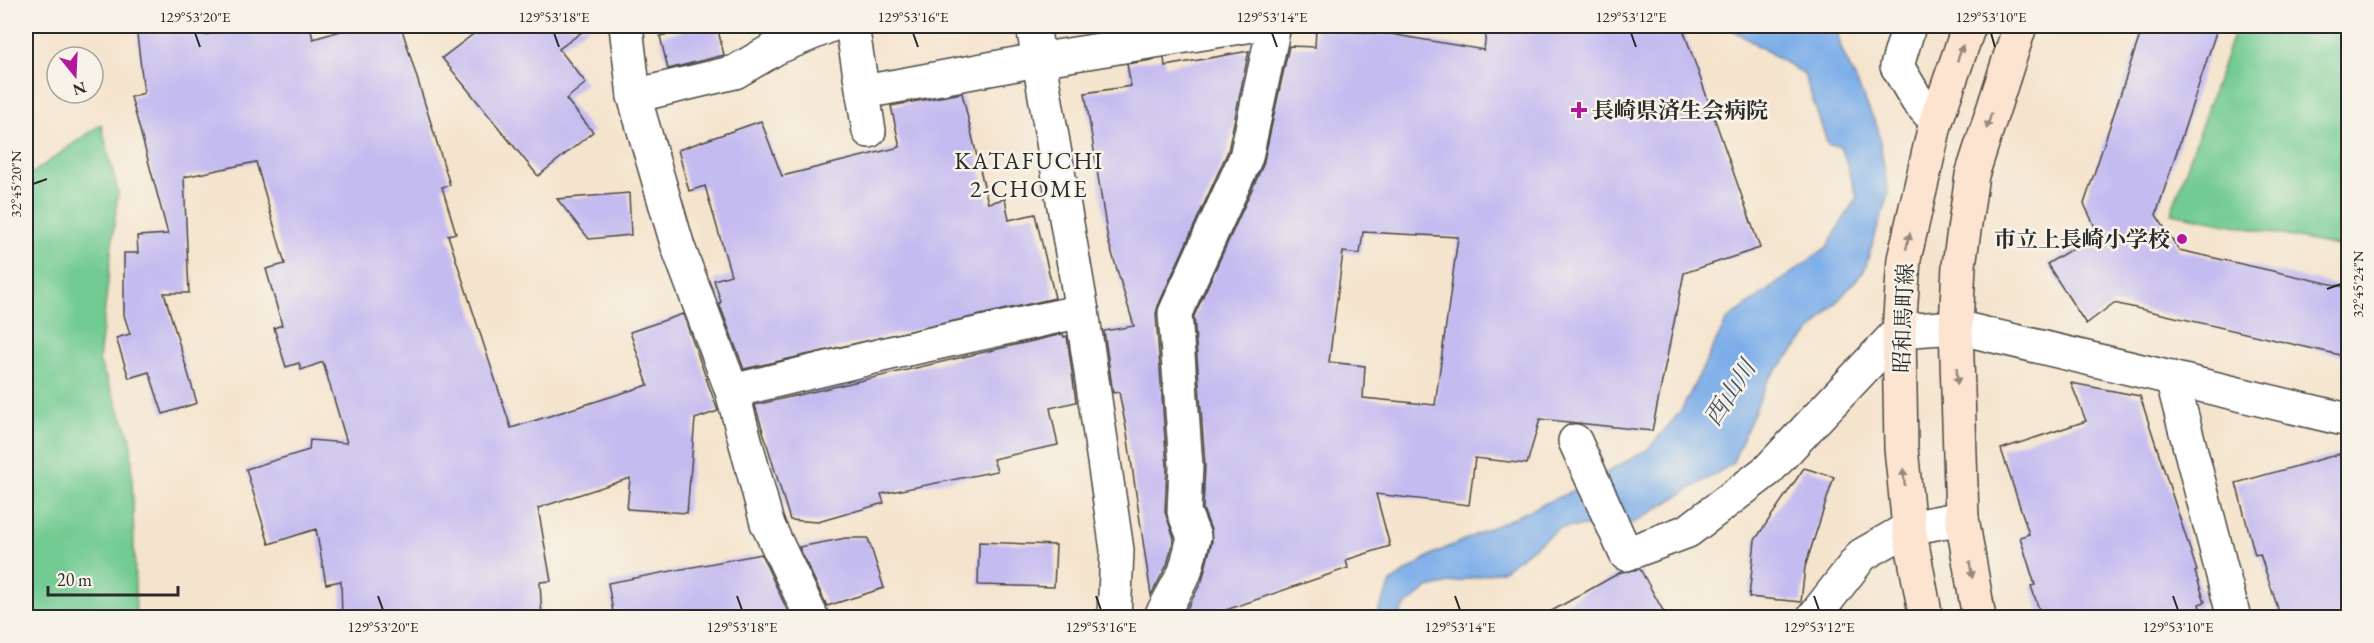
<svg xmlns="http://www.w3.org/2000/svg" width="2374" height="643" viewBox="0 0 2374 643" font-family="'EB Garamond','Noto Serif JP',serif">
  <style>
    .green { fill: #72cb92; stroke: #4e7b5e; stroke-width: 1.5 }
    .water { fill: #7daee9; stroke: #546c8a; stroke-width: 1.5 }
    .building { fill: #c4bbf0; fill-rule: evenodd }
    .lines { fill: none; stroke-linecap: round; stroke-linejoin: round }
    .minor-casing { stroke: #494743; stroke-width: 36 }
    .secondary-casing { stroke: #494743; stroke-width: 36 }
    .minor { stroke: #fff; stroke-width: 33 }
    .secondary { stroke: #fde4d1; stroke-width: 33 }
    .oneway { fill: #94887e }
    .ticks { fill: none; stroke: #2b2b2b; stroke-width: 2 }
    .poi-dot { fill: #b5179e; stroke: #f7f3e8; stroke-width: 2 }
    .labels { text-anchor: middle; stroke-width: 5; stroke-linejoin: round; paint-order: stroke }
    .poi-label { font-size: 22px; font-weight: bold; fill: #2b2b2b; stroke: #f7f3e8; text-anchor: start }
    .street-label { font-size: 22px; fill: #2b2b2b; stroke: #f7f3e8 }
    .neighbourhood-label { font-size: 24px; letter-spacing: 1.5px; fill: #2b2b2b; stroke: #f7f3e8 }
    .water-label { font-size: 24px; font-style: italic; fill: #445264; stroke: #f7f3e8 }
    .neatline { fill: none; stroke: #2b2b2b; stroke-width: 2 }
    .ticks-label { font-size: 15px; text-anchor: middle; fill: #2b2b2b }
  </style>
  <rect width="100%" height="100%" fill="#f7f3e8"/>
  <filter id="ink" filterUnits="userSpaceOnUse"><feTurbulence type="fractalNoise" baseFrequency=".0167" numOctaves="2"/><feDisplacementMap in="SourceGraphic" scale="12" xChannelSelector="R" yChannelSelector="G"/><feConvolveMatrix kernelMatrix="1 2 1 2 8 2 1 2 1" color-interpolation-filters="sRGB"/></filter>
  <filter id="wash" filterUnits="userSpaceOnUse"><feTurbulence type="fractalNoise" baseFrequency=".008" numOctaves="4" result="noise"/><feDisplacementMap in="SourceGraphic" scale="24" xChannelSelector="R" yChannelSelector="G"/><feGaussianBlur stdDeviation="1.35" result="paint"/><feColorMatrix in="noise" values="0 0 0 0 0 0 0 0 0 0 0 0 0 0 0 0 0 1.4 0 .05"/><feComposite in="paint" operator="in"/></filter>
  <g filter="url(#wash)">
    <rect width="100%" height="100%" fill="#f5e4cd"/>
    <g class="green">
      <path d="M2236,26H2348V248L2171,213Z"/>
      <path d="M101,124L118,192L99,361L131,439L136,617H26V178Z"/>
    </g>
    <path class="water" d="M1726,26H1836L1841,48L1878,129L1888,194L1864,271L1768,380L1732,464L1633,523L1559,528L1502,571L1428,588L1403,608L1400,617L1375,618L1392,581L1433,554L1577,489L1647,450L1681,411L1727,320L1827,247L1857,197L1841,146L1828,145L1804,74Z"/>
    <g id="blocks">
      <g class="building">
        <path d="M136,26H203L204,35L247,26H310L313,39L358,26H401L450,185L442,187L456,233L448,235L511,428L648,385L630,332L683,314L718,411L695,419L687,513L627,509L630,478L538,508L551,581L540,582L542,618H342L341,581L326,584L316,529L269,544L246,469L309,450L310,440L347,443L323,362L301,370L299,363L286,367L274,328L282,325L266,269L285,264L256,162L184,177L189,293H164L197,403L163,414L149,372L129,378L116,338L130,334L124,315V253H138L137,236L168,234L131,97L144,93Z"/>
        <path d="M484,26H590L559,49L586,83L566,99L593,132L538,176L442,58Z"/>
        <path d="M704,26H717L724,55L668,69L660,36Z"/>
        <path d="M1487,26H1682L1760,248L1684,273L1652,431L1540,419L1527,464L1475,458L1469,505L1376,494L1390,546L1346,560L1348,568L1203,618H1182L1202,581L1212,541L1211,530L1203,509L1205,465L1194,316L1263,165L1289,46L1315,47L1316,29L1390,34L1484,50ZM1363,232L1458,237L1435,405L1363,398L1365,366L1329,362L1343,252L1360,254Z"/>
        <path d="M2143,26H2218L2156,215L2179,250L2349,288V357L2114,303L2086,324L2047,264L2098,233L2084,204Z"/>
        <path d="M1249,51L1228,151L1158,306L1156,314L1167,466L1165,512L1174,538L1167,565L1151,595L1127,433L1119,392L1113,393L1104,331L1134,326L1108,240L1085,93L1131,86L1127,64L1164,58L1165,66Z"/>
        <path d="M962,93L988,203L1005,199L1009,220L1035,214L1055,298L744,369L719,303L721,302L714,280L731,275L705,186L689,191L678,150L761,121L782,176L900,147L891,106Z"/>
        <path d="M629,193L631,235L589,239L557,199Z"/>
        <path d="M1063,334L1064,337L1067,336L1076,402L1050,408L1058,445L993,459L997,471L881,494L884,503L818,522L790,520L755,405Z"/>
        <path d="M2071,383L2140,396L2197,571L2195,572L2205,602L2199,604L2203,618H2042L2031,586L2035,585L2020,537L2029,534L2001,449L2086,421Z"/>
        <path d="M2343,453L2349,473V618H2281L2260,554L2255,555L2236,483Z"/>
        <path d="M1804,468L1834,477L1805,567L1801,602L1749,597L1755,540Z"/>
        <path d="M846,538H868L884,588L827,606L799,547Z"/>
        <path d="M979,542L1056,545L1054,587L978,585Z"/>
        <path d="M761,554L789,614L778,618H614L608,583Z"/>
        <path d="M1640,569L1667,618H1539L1621,572Z"/>
      </g>
    </g>
  </g>
  <g filter="url(#ink)">
    <use href="#blocks" fill-opacity="0" stroke="#494743" stroke-width="1.5"/>
    <g class="lines">
      <g class="minor-casing">
        <g id="minor">
          <path d="M626,26L634,96L678,247L732,391L767,523L812,618"/>
          <path d="M852,26L869,131"/>
          <path d="M1033,26L1082,311L1117,550L1114,618"/>
          <path d="M1909,26L1897,66L1917,100L1936,121"/>
          <path d="M864,92L1038,60L1247,26"/>
          <path d="M634,96L735,72L776,48L829,26"/>
          <path d="M2172,378L2234,618"/>
          <path d="M732,391L895,352L1082,311"/>
          <path d="M1575,441L1626,554L1688,531L1768,470L1899,331L1956,327L2348,420"/>
          <path d="M1160,618L1185,572L1194,537L1184,512L1186,466L1175,313L1246,157L1274,26"/>
          <path d="M1813,618L1862,555L1909,528L1962,518"/>
        </g>
      </g>
      <g class="secondary-casing">
        <g id="secondary">
          <path d="M1926,618L1909,528L1901,448L1899,331L1904,259L1936,121L1969,26"/>
          <path d="M1979,618L1962,518L1956,327L1959,265L1972,175L2020,26"/>
        </g>
      </g>
      <use href="#minor" class="minor"/>
      <use href="#secondary" class="secondary"/>
    </g>
    <defs><path id="oneway-solid" d="M-6-.8H1V-3.2L6.5 0L1 3.2V.8H-6Z" transform="scale(1.5)"/></defs>
    <g class="oneway">
      <use href="#oneway-solid" transform="translate(1960 53) rotate(-71)"/>
      <use href="#oneway-solid" transform="translate(1989 121) rotate(108)"/>
      <use href="#oneway-solid" transform="translate(1908 241) rotate(-77)"/>
      <use href="#oneway-solid" transform="translate(1957 376) rotate(88)"/>
      <use href="#oneway-solid" transform="translate(1904 477) rotate(-96)"/>
      <use href="#oneway-solid" transform="translate(1971 570) rotate(80)"/>
    </g>
  </g>
  <path class="ticks" d="M195,33L200,47M554,33L559,47M913,33L918,47M1272,33L1277,47M1631,33L1636,47M1991,33L1995,47M33,184L47,179M2327,289L2341,284M378,596L383,610M737,596L742,610M1096,596L1101,610M1455,596L1460,610M1814,596L1819,610M2173,596L2178,610"/>
  <g class="poi-dot">
    <path d="M1576 101h6v6h6v6h-6v6h-6v-6h-6v-6h6z"/>
    <circle cx="2182" cy="239" r="6"/>
  </g>
  <g class="labels">
    <g class="poi-label">
      <text x="1592" y="118">長崎県済生会病院</text>
      <text x="2170" y="247" text-anchor="end">市立上長崎小学校</text>
    </g>
    <g class="street-label">
      <text transform="translate(1903 318) rotate(-88)" y="8">昭和馬町線</text>
    </g>
    <g class="neighbourhood-label">
      <text x="1029" y="169">KATAFUCHI<tspan x="1029" dy="28">2-CHOME</tspan></text>
    </g>
    <g class="water-label">
      <text transform="translate(1730 393) rotate(-57)" y="8">西山川</text>
    </g>
  </g>
  <rect width="2374" height="643" fill="none" stroke="#f7f3e8" stroke-width="66"/>
  <g transform="translate(75 75) rotate(162)"><circle r="28" fill="#f7f3e8" stroke="#a5a39c" stroke-width="1.5"/>
  <path d="M0-4.5L10 22L0 15L-10 22Z" fill="#b5179e"/>
  <text y="-9" font-size="16" font-weight="bold" text-anchor="middle" fill="#2b2b2b">N</text>
  </g>
  <path d="M48 586v9h130v-9" fill="none" stroke="#2b2b2b" stroke-width="3"/>
  <text x="57" y="586" font-size="18" fill="#2b2b2b" stroke="#f7f3e8" stroke-width="4.5" paint-order="stroke">20 m</text>
  <rect x="33" y="33" width="2308" height="577" class="neatline"/>
  <g class="ticks-label">
    <text x="195" y="22">129°53'20"E</text>
    <text x="554" y="22">129°53'18"E</text>
    <text x="913" y="22">129°53'16"E</text>
    <text x="1272" y="22">129°53'14"E</text>
    <text x="1631" y="22">129°53'12"E</text>
    <text x="1991" y="22">129°53'10"E</text>
    <text transform="translate(16 184) rotate(-90)" y="5">32°45'20"N</text>
    <text transform="translate(2358 284) rotate(-90)" y="5">32°45'24"N</text>
    <text x="383" y="632">129°53'20"E</text>
    <text x="742" y="632">129°53'18"E</text>
    <text x="1101" y="632">129°53'16"E</text>
    <text x="1460" y="632">129°53'14"E</text>
    <text x="1819" y="632">129°53'12"E</text>
    <text x="2178" y="632">129°53'10"E</text>
  </g>
</svg>
